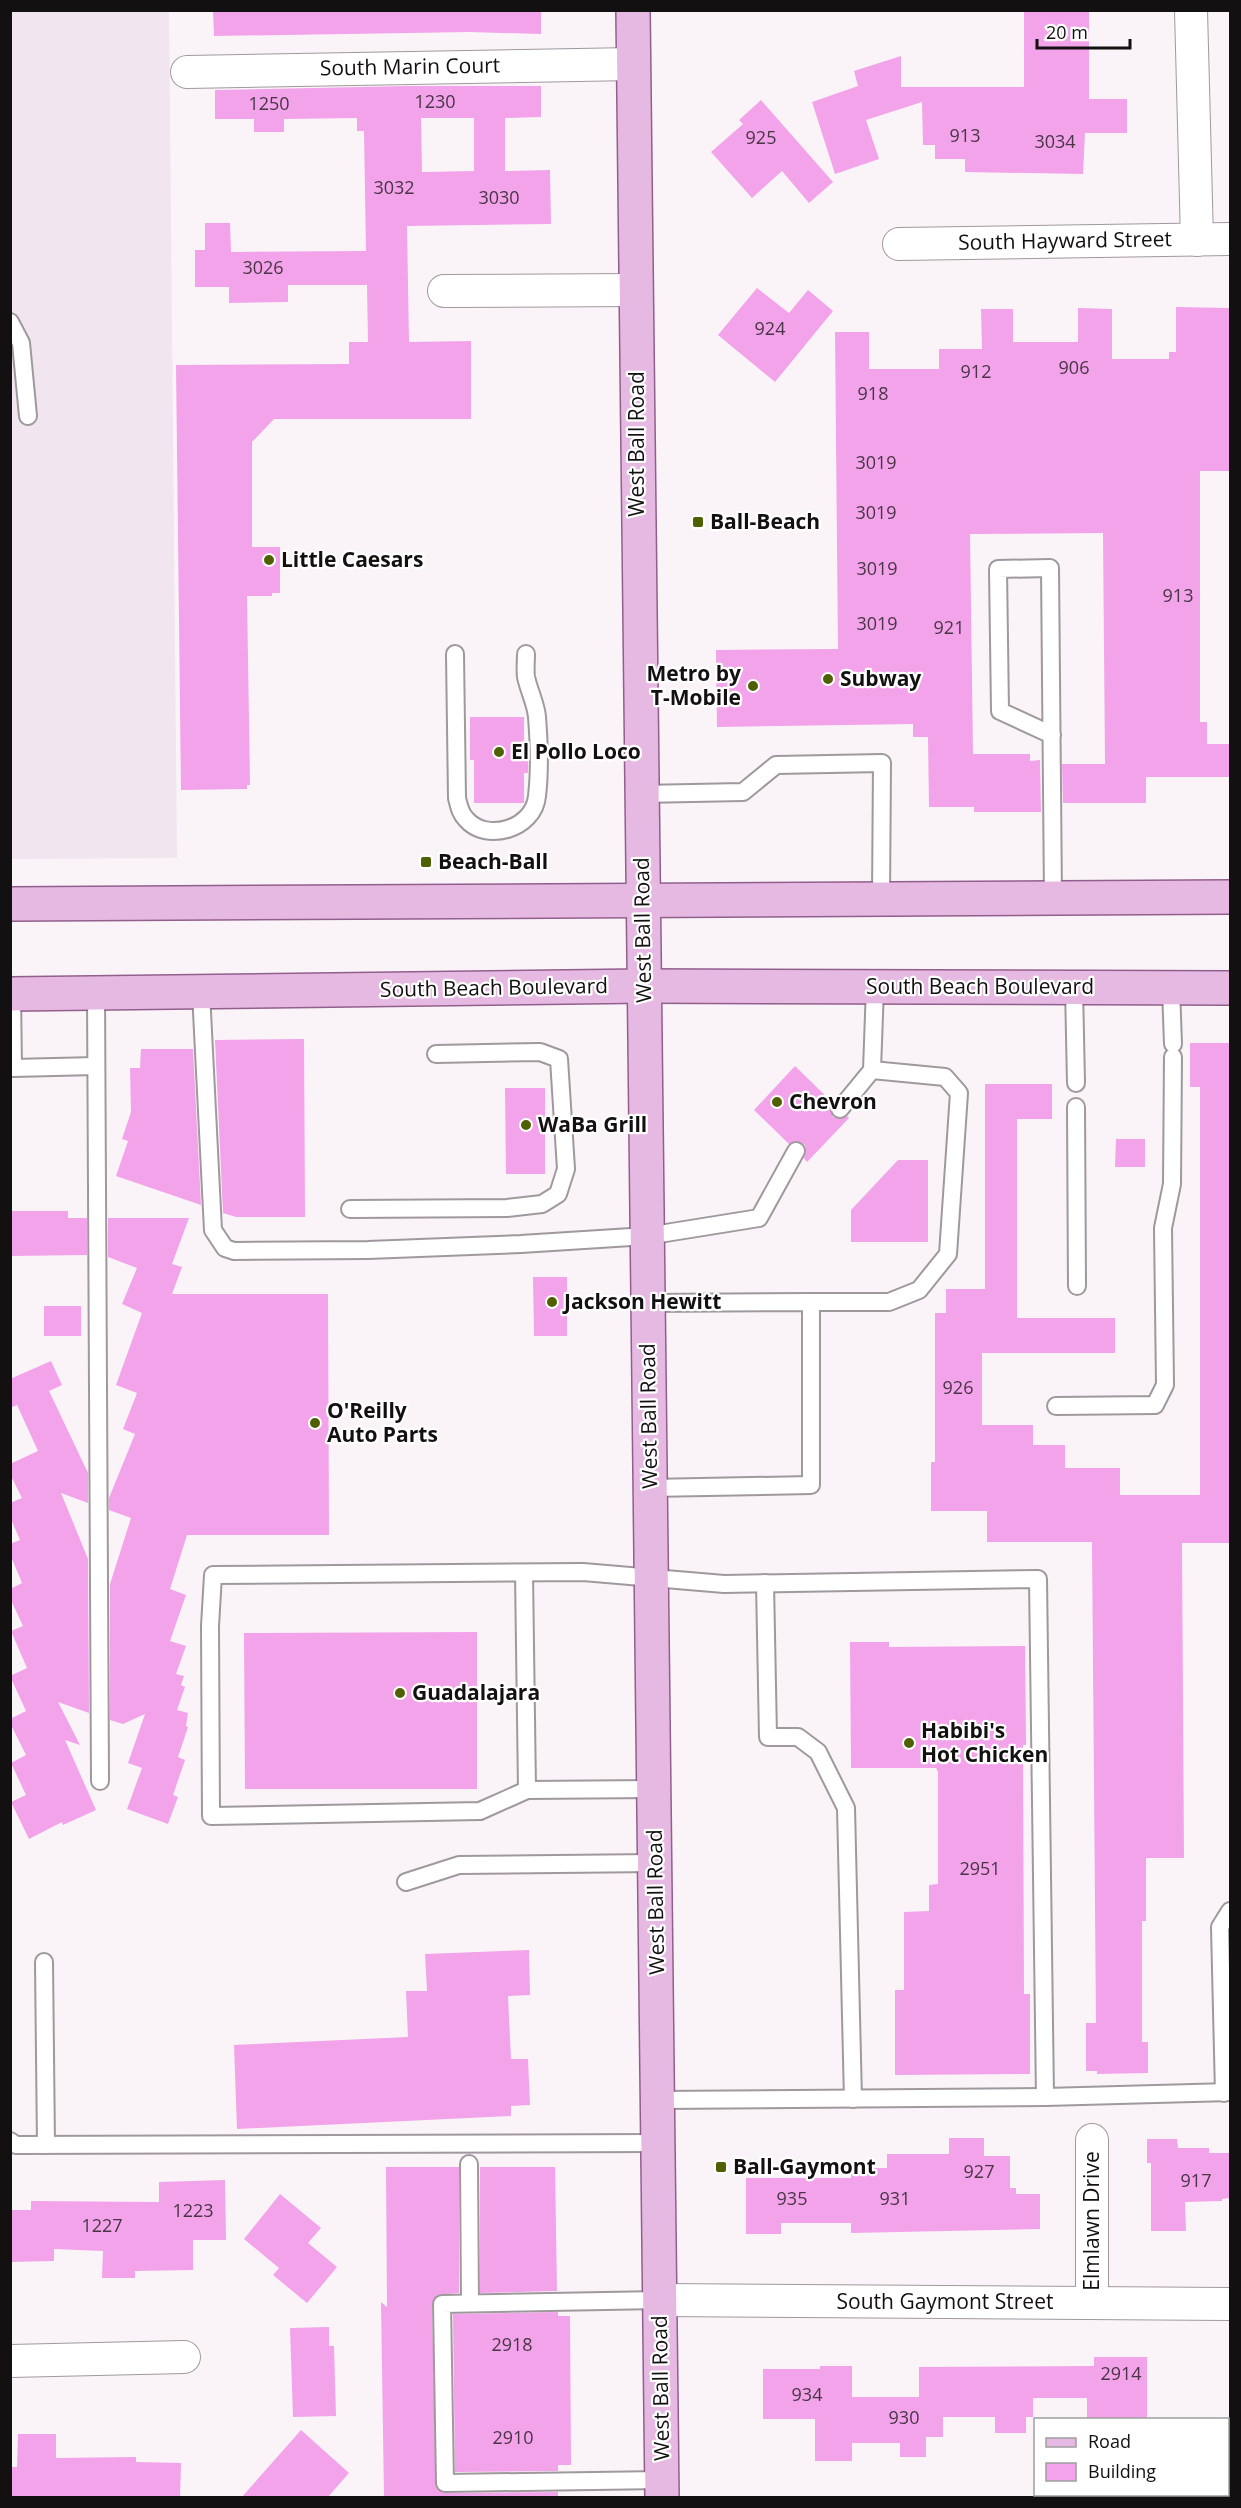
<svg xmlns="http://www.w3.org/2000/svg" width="1241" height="2508" viewBox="0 0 1241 2508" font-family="'Open Sans',sans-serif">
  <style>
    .built { fill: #f1e5f0 }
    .building { fill: #f2a3e9; fill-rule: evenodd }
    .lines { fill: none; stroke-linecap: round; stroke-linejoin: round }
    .lane-casing { stroke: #9f999e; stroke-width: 20 }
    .street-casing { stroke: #9f999e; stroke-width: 34 }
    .primary-casing { stroke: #915f8c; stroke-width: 36 }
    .lane { stroke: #fff; stroke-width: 16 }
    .street { stroke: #fff; stroke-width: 32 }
    .primary { stroke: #e6b9e2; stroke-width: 33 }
    .poi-dot { fill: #4f6003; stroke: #fff; stroke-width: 2 }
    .labels { text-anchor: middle; stroke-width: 4.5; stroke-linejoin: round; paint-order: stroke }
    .number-label { font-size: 18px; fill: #4a3547 }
    .street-label { font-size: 21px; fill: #121011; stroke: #fff }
    .poi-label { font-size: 21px; font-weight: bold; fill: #121011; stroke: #fff; text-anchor: start }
  </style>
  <rect width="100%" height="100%" fill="#faf4f9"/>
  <path class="built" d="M10,11H169L177,858L11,859Z"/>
  <g class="building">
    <path d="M213,10H470V15V10H541V34L470,32L214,36Z"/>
    <path d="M1024,10H1089V99H1127V133H1085L1083,174L965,172V159H935V145H923L922,102L866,120L879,159L835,174L812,102L858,86L854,71L901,56V87H1024Z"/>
    <path d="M408,86H541V117L505,118V171L550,170L551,224L407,226L409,342L471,341V419H274L252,442V547H280V593H272V596H247L250,785H247V789L181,790L176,365L349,364V342H368L367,285H288V302L229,303V287H195V250H205V223H230L231,252L366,251L364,131H357V118L284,119V132H254V119H215V90ZM421,118H474V171L422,172Z"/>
    <path d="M761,100L833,182L809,203L782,171L752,198L711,152L743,124L739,120Z"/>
    <path d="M757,288L789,313L808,290L833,311L775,382L718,335Z"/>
    <path d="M1176,307L1230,308V471H1200V722H1207V744H1230V777H1146V803H1063L1062,764H1105L1103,533L970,534L973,754H1030V761L1040,760L1041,812H974V807H929L928,737H913V724L717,727L716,650L838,649L835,332H869V369H939V349H982L981,309H1013V342H1078V308L1112,309V359H1169V352H1176Z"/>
    <path d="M470,717H524V744H528V773H524V803H474V760H470Z"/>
    <path d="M304,1039L305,1217H236L223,1213L215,1040Z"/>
    <path d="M1190,1043H1230V1543H1182L1184,1858H1146V1921H1142V2042H1148V2073L1097,2074V2071H1086V2023H1096L1092,1542H987V1511H931V1462H935V1313H946V1289H985V1084H1052V1119H1017V1318H1115V1353H982V1425H1033V1445H1065V1468H1120V1495H1200V1087H1190Z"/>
    <path d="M141,1049H193L201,1205L116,1176L128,1141L122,1139L131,1112L130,1068H140Z"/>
    <path d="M795,1066L832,1102L830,1108L833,1117L839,1119L847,1116L849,1118L807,1162L804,1158L806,1151L805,1145L796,1141L789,1144L754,1110Z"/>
    <path d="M505,1088H545V1174H506Z"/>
    <path d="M1116,1139H1145V1167H1115Z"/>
    <path d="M898,1160H928V1242H851V1210Z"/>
    <path d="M12,1211H68V1218H87V1255L12,1256Z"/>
    <path d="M108,1218H189L172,1264L182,1267L172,1294H328L329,1535H187L170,1589L186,1595L170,1641L186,1646L176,1674L184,1676L181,1685L185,1687L177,1710L188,1713L186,1726L188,1727L178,1757L185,1760L173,1795L178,1797L168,1824L127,1809L142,1768L128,1763L145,1714L123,1724L110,1720V1584L131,1518L109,1510V1498L135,1434L123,1429L137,1393L116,1385L142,1313L122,1304L137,1268L108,1257Z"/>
    <path d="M533,1277H567V1336H534Z"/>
    <rect x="44" y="1306" width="37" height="30"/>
    <path d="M51,1361L62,1385L49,1391L88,1473V1503L61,1493L88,1559L89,1713L58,1702L80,1745L65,1740L96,1810L63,1825L62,1822L29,1839L11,1802L26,1795L11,1763L26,1755L10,1723V1719L26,1711L10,1676L27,1668L11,1631L23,1626L10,1598V1589L22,1583L10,1554V1544L20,1540L10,1517V1503L22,1498L10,1474V1464L38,1451L17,1405L10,1408V1379Z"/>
    <path d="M477,1632V1789H245L244,1633Z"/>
    <path d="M850,1642H889V1647L1025,1646L1026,1745H1023L1024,1994H1030V2074L895,2075V1990H904V1912L929,1911V1885L938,1884V1772L936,1768H851Z"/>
    <path d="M529,1950L530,1995L508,1996L511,2059H528L530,2105L511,2106V2116L237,2129L234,2045L408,2037L406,1991H427L425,1954Z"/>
    <path d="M949,2138H984V2156H1010V2188H1016V2194H1040V2229L851,2233V2223H781V2234H746V2178H851V2168H887V2154H949Z"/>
    <path d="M1147,2139H1177L1178,2148H1209V2153H1230V2198L1222,2199V2201L1185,2202L1186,2231H1151V2163H1147Z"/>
    <path d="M386,2167H459V2293L437,2295L432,2304L436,2488L445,2493L558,2492V2498L384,2497L381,2302L387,2307Z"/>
    <path d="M480,2167H555L557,2291L480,2293Z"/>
    <path d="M225,2180L226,2240H193V2270L135,2271V2278H102L103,2251L54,2249V2261L10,2262V2210H31V2201L159,2202V2182Z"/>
    <path d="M280,2194L321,2228L308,2243L337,2267L307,2303L273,2275L279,2268L244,2239Z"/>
    <path d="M558,2312V2316H570L571,2465H558V2471L455,2472L453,2314Z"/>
    <path d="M329,2327V2346H334L336,2416L293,2417L290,2328Z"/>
    <path d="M1094,2357H1147V2420H1087V2398H1033V2417H1026V2433H995V2417H943V2437H926V2457H900V2443H852V2461H815V2419H763V2369H820V2366H852V2397H919V2367L1094,2366Z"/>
    <path d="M301,2430L349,2473L327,2498H241Z"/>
    <path d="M18,2434H56V2458L136,2457V2462L181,2463L180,2498H10V2467H17Z"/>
  </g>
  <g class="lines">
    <g class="lane-casing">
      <g id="lane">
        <path d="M10,322L21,343L28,416"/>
        <path d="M455,654L457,798C459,806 460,813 466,819C486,843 534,829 537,796C540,771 539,742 537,717C536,704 529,691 526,677C525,670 526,661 526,654"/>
        <path d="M1052,735L1000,711L998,569L1050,568L1053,897"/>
        <path d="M641,794L743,792L776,765L882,763L881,898"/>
        <path d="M1074,988L1076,1083"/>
        <path d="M1171,988L1173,1044"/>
        <path d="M201,992L213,1230L225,1248L234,1251L368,1250L521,1244L647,1236L759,1218L796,1151"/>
        <path d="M96,993L100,1781"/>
        <path d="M12,994L13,1068L96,1066"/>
        <path d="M1076,1107L1077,1286"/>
        <path d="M840,1109L872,1070L875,987"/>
        <path d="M350,1209L507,1208L542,1204L558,1194L566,1169L559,1059L540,1052L436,1054"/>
        <path d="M811,1302H889L919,1290L948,1254L959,1093L945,1077L872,1070"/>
        <path d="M648,1303L811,1302V1485L650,1488"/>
        <path d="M1056,1406L1155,1405L1165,1385L1163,1228L1172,1184L1173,1057"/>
        <path d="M524,1573L527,1790L654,1789"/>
        <path d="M765,1583L768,1737H798L818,1752L846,1808L853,2099"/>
        <path d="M527,1790L480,1811L211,1816L210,1626L213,1575L583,1572L724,1584L1038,1579L1045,2097"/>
        <path d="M406,1882L459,1865L655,1863"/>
        <path d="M44,1962L46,2145"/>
        <path d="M1224,2093L1220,1927L1230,1911"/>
        <path d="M658,2100L1045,2097L1230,2092"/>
        <path d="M10,2141L16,2145L658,2143"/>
        <path d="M469,2164L470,2303"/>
        <path d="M660,2300L442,2304L445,2483L662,2480"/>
      </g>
    </g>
    <g class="street-casing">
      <g id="street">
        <path d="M1191,10L1197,240"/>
        <path d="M187,72L633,64"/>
        <path d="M899,244L1230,239"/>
        <path d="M444,291L635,290"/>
        <path d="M1092,2140V2303"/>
        <path d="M660,2300L1230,2304"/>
        <path d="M10,2361L184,2357"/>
      </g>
    </g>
    <g class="primary-casing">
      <g id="primary">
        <path d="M633,10L662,2498"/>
        <path d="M10,904L1230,897"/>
        <path d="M10,994L644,986L1230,988"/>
      </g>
    </g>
    <use href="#lane" class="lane"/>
    <use href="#street" class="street"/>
    <use href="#primary" class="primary"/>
  </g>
  <g class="poi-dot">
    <rect x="692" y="516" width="12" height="12" rx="3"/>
    <circle cx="269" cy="560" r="6"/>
    <circle cx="828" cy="679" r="6"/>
    <circle cx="753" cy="686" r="6"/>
    <circle cx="499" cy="752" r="6"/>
    <rect x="420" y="856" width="12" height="12" rx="3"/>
    <circle cx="777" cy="1102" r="6"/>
    <circle cx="526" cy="1125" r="6"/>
    <circle cx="552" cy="1302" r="6"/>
    <circle cx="315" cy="1423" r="6"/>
    <circle cx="400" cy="1693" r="6"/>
    <circle cx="909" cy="1743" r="6"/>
    <rect x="715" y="2161" width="12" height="12" rx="3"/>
  </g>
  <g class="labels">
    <g class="number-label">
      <text x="435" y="108">1230</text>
      <text x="269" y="110">1250</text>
      <text x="965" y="142">913</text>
      <text x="761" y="144">925</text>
      <text x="1055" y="148">3034</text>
      <text x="394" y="194">3032</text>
      <text x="499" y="204">3030</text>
      <text x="263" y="274">3026</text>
      <text x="770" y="335">924</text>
      <text x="1074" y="374">906</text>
      <text x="976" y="378">912</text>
      <text x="873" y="400">918</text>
      <text x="876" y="469">3019</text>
      <text x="876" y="519">3019</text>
      <text x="877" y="575">3019</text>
      <text x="1178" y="602">913</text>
      <text x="877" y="630">3019</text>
      <text x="949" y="634">921</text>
      <text x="958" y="1394">926</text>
      <text x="980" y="1875">2951</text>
      <text x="979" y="2178">927</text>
      <text x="1196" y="2187">917</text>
      <text x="792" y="2205">935</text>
      <text x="895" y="2205">931</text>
      <text x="193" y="2217">1223</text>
      <text x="102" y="2232">1227</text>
      <text x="512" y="2351">2918</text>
      <text x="1121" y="2380">2914</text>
      <text x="807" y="2401">934</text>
      <text x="904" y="2424">930</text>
      <text x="513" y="2444">2910</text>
    </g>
    <g class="street-label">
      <text transform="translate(410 67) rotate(-1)" y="7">South Marin Court</text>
      <text transform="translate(1065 241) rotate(-1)" y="7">South Hayward Street</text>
      <text transform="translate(637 444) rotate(-90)" y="7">West Ball Road</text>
      <text transform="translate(643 930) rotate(-91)" y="7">West Ball Road</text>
      <text x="980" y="994">South Beach Boulevard</text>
      <text transform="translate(494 988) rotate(-1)" y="7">South Beach Boulevard</text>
      <text transform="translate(649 1416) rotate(-91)" y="7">West Ball Road</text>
      <text transform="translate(656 1902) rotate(-91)" y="7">West Ball Road</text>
      <text transform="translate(1092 2221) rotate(-90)" y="7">Elmlawn Drive</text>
      <text x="945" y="2309">South Gaymont Street</text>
      <text transform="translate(661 2388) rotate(-91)" y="7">West Ball Road</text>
    </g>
    <g class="poi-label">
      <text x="710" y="529">Ball-Beach</text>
      <text x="281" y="567">Little Caesars</text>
      <text x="741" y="681" text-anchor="end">Metro by<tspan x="741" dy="24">T-Mobile</tspan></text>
      <text x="840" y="686">Subway</text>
      <text x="511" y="759">El Pollo Loco</text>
      <text x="438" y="869">Beach-Ball</text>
      <text x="789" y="1109">Chevron</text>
      <text x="538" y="1132">WaBa Grill</text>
      <text x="564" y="1309">Jackson Hewitt</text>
      <text x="327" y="1418">O'Reilly<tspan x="327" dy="24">Auto Parts</tspan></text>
      <text x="412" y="1700">Guadalajara</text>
      <text x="921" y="1738">Habibi's<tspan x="921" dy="24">Hot Chicken</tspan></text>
      <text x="733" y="2174">Ball-Gaymont</text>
    </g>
  </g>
  <rect width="1241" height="2508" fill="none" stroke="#121011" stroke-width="24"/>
  <rect x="1034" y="2418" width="195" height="78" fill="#ffffff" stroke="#a09fa0" stroke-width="1.5"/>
  <rect x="1046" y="2438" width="30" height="9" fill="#e6b9e2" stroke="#a09fa0" stroke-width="1.5"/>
  <text x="1088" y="2448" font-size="18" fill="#121011">Road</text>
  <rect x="1046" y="2463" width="30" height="18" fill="#f2a3e9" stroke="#a09fa0" stroke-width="1.5"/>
  <text x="1088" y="2478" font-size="18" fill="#121011">Building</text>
  <path d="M1037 39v9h93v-9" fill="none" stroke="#121011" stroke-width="3"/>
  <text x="1046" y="39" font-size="18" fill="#121011" stroke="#ffffff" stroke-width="4.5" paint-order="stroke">20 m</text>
</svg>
